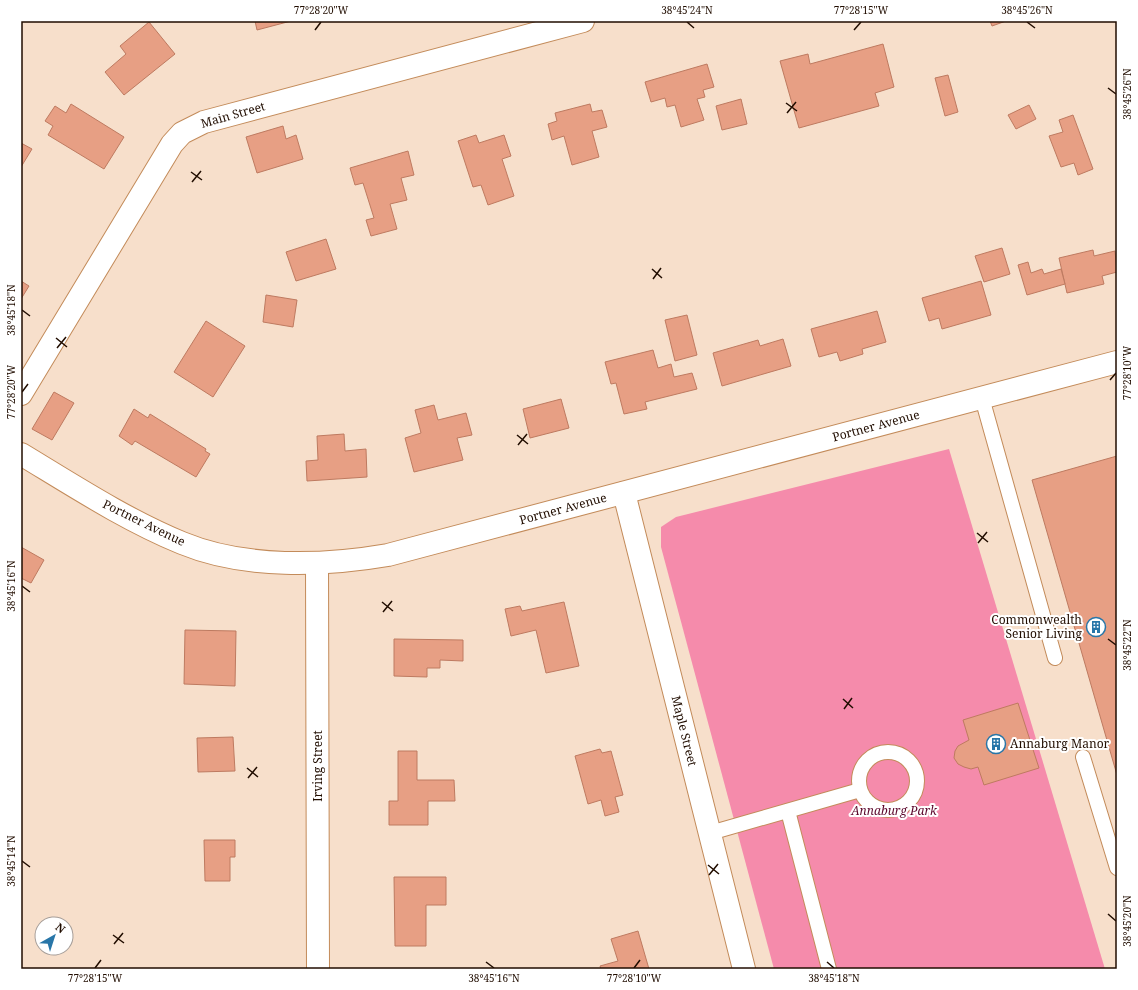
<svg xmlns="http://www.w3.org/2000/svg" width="1138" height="990" viewBox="0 0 1138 990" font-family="'Noto Serif',serif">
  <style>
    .green { fill: #f58bab }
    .building { fill: #e79f84; stroke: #be7a60 }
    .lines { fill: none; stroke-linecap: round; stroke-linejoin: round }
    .lane-casing { stroke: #c38b5a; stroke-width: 16 }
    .street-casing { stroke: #c38b5a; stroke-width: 24 }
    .secondary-casing { stroke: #c38b5a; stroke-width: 24 }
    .lane { stroke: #fff; stroke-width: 14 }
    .street { stroke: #fff; stroke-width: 22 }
    .secondary { stroke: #fff; stroke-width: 22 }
    .ticks { fill: none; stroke: #210d00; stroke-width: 1.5 }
    .labels { text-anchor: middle; stroke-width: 4; stroke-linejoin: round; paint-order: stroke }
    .street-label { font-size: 12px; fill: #210d00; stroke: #fff }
    .poi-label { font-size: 12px; fill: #210d00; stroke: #fff; text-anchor: end }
    .park-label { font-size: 12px; font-style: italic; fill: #5c072c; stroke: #fff }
    .neatline { fill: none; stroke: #210d00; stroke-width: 1.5 }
    .ticks-label { font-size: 10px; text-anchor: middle; fill: #210d00 }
  </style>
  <rect width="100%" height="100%" fill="#f7dfcb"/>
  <path class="green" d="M949,449L1105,969H774L661,547V527L676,517Z"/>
  <g class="building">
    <path d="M255,21H291L257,30Z"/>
    <path d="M990,21H1006L992,26Z"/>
    <path d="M149,22L175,54L124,95L105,72L126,54L120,46Z"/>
    <path d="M883,44L894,87L875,93L879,106L799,128L780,61L808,54L810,64Z"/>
    <path d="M707,64L714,87L703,90L705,97L697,99L704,120L681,127L675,105L667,107L665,98L651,102L645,82Z"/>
    <path d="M948,75L958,112L945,116L935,78Z"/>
    <path d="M741,99L747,124L722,130L716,106Z"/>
    <path d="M71,104L124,137L104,169L48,135L53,126L45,121L55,106L66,113Z"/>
    <path d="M590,104L592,112L602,110L607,127L592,131L599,157L572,165L564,136L552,140L548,124L557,121L555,113Z"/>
    <path d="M1029,105L1036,119L1016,129L1008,115Z"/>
    <path d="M1073,115L1093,169L1078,175L1074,163L1061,167L1049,136L1063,132L1059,120Z"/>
    <path d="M283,126L286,139L296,135L303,159L257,173L246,137Z"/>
    <path d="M476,135L479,143L504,135L511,156L502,159L514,196L488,205L481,185L473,187L458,141Z"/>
    <path d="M21,143L32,149L21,167Z"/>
    <path d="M408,151L414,175L401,178L407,200L390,204L397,229L371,236L366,220L374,218L363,183L355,185L350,168Z"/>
    <path d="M326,239L336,269L296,281L286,252Z"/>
    <path d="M1002,248L1010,274L984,282L975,256Z"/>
    <path d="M1093,250L1094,256L1115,251L1117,272L1102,276L1104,284L1067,293L1059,258Z"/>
    <path d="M1028,262L1031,273L1042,269L1044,274L1061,269L1065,284L1027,295L1018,265Z"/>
    <path d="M21,281L29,286L21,299Z"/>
    <path d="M981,281L991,315L942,329L939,318L929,321L922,298Z"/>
    <path d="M266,295L297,300L293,327L263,322Z"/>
    <path d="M877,311L886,342L862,349L863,354L840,361L837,352L819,357L811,329Z"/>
    <path d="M687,315L697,355L675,361L665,320Z"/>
    <path d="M206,321L245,346L213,397L174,372Z"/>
    <path d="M783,339L791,366L722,386L713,353L758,340L760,346Z"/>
    <path d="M653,350L658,368L671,364L674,377L692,373L697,389L645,402L647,409L624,414L616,383L611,384L605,362Z"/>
    <path d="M54,392L74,403L52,440L32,429Z"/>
    <path d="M561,399L569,428L530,438L523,409Z"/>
    <path d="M434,405L438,420L466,413L472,435L457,438L463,460L414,472L405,438L421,433L415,410Z"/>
    <path d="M134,409L148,418L150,414L206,449L205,451L210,454L196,477L135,441L132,445L119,436Z"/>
    <path d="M344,434L345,451L366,449L367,477L307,481L306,461L318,460L317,436Z"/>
    <path d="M1117,456V775L1032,480Z"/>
    <path d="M21,547L44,560L31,583L21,578Z"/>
    <path d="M564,602L579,666L546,673L536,630L511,636L505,609L520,606L522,611Z"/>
    <path d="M185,630L236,631L235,686L184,684Z"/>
    <path d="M394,639L463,640V661L440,660V668H427V677L394,676Z"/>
    <path d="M1018,703L1039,768L984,785L978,767L971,769L964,767L958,764L954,758L955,751L958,746L969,740L963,720Z"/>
    <path d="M233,737L235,771L198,772L197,738Z"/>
    <path d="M600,749L602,753L611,751L623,795L615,797L619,812L605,816L601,800L588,804L575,756Z"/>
    <path d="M398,751H417V780H454L455,801H428V825H389V801H398Z"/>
    <path d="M204,840H235V857H230V881H205Z"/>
    <path d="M394,877H446V905H426V946H395Z"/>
    <path d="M638,931L649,969H601L600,966L618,961L611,939Z"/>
  </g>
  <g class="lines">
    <g class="lane-casing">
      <g id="lane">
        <path d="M982,398L1055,658"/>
        <circle cx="888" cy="781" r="29"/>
        <path d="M1083,757L1117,868"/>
        <path d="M788,811L829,969"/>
        <path d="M710,833L860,790"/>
      </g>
    </g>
    <g class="street-casing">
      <g id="street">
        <path d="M624,493L744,969"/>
        <path d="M317,563L318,969"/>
      </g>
    </g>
    <g class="secondary-casing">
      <g id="secondary">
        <path d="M21,394L172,144L182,133L204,122L583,21"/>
        <path d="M21,454C74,486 126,520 182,543C245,569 324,566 388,555L1117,362"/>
      </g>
    </g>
    <use href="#lane" class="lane"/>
    <use href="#street" class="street"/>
    <use href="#secondary" class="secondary"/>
  </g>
  <path class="ticks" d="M687,22L694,28M1027,22L1035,28M315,30L321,22M854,30L861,22M1108,88L1116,94M786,103L797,111M787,113L796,102M191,172L202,180M192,182L201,171M652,269L662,278M653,279L661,268M22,310L30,316M56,338L67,347M57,348L66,337M1110,380L1116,373M22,392L28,384M517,435L528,444M518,445L527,434M977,533L988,542M978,543L987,532M22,586L30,592M382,602L393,611M383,612L392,601M1108,639L1116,645M843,699L853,708M844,709L852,698M247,768L258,777M248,778L257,767M22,861L30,867M708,865L719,874M709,875L718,864M1108,914L1116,921M113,935L124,943M114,944L123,933M486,962L494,968M827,962L834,968M95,968L101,960M634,968L640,960"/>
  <defs>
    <g id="building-ring" transform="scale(1)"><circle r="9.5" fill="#fff" stroke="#2876a8" stroke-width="1.5"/><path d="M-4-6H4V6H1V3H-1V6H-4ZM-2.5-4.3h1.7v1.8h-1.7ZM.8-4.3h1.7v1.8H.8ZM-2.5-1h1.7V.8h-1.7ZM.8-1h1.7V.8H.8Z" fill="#2876a8"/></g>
  </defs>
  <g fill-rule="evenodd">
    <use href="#building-ring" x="1096" y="627"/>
    <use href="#building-ring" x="996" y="744"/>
  </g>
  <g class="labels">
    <g class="street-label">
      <text transform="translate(233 115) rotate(-16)" y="4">Main Street</text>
      <text transform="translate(876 426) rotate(-15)" y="4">Portner Avenue</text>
      <text transform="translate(563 509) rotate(-15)" y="4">Portner Avenue</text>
      <text transform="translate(144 523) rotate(26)" y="4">Portner Avenue</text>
      <text transform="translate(684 731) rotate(76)" y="4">Maple Street</text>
      <text transform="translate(318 766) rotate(-90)" y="4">Irving Street</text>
    </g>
    <g class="poi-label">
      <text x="1082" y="624">Commonwealth<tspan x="1082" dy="14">Senior Living</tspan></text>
      <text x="1010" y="748" text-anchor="start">Annaburg Manor</text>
    </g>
    <g class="park-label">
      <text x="894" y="815">Annaburg Park</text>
    </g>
  </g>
  <rect width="1138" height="990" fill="none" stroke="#ffffff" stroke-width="44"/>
  <g transform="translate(54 936) rotate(39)"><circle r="19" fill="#ffffff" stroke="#a69e99"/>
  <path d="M0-3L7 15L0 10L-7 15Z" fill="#2876a8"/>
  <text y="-6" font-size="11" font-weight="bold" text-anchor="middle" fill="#210d00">N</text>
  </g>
  <rect x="22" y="22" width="1094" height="946" class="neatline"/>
  <g class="ticks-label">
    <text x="321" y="14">77°28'20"W</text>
    <text x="687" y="14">38°45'24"N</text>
    <text x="861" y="14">77°28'15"W</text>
    <text x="1027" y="14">38°45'26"N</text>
    <text transform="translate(1127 94) rotate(-90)" y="4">38°45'26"N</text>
    <text transform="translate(11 310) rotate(-90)" y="4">38°45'18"N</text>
    <text transform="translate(1127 373) rotate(-90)" y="4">77°28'10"W</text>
    <text transform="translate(11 392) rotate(-90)" y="4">77°28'20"W</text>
    <text transform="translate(11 586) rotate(-90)" y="4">38°45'16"N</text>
    <text transform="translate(1127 645) rotate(-90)" y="4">38°45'22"N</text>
    <text transform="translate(11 861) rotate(-90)" y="4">38°45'14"N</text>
    <text transform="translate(1127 921) rotate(-90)" y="4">38°45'20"N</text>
    <text x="95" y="982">77°28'15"W</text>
    <text x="494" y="982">38°45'16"N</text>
    <text x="634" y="982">77°28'10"W</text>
    <text x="834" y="982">38°45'18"N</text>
  </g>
</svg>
